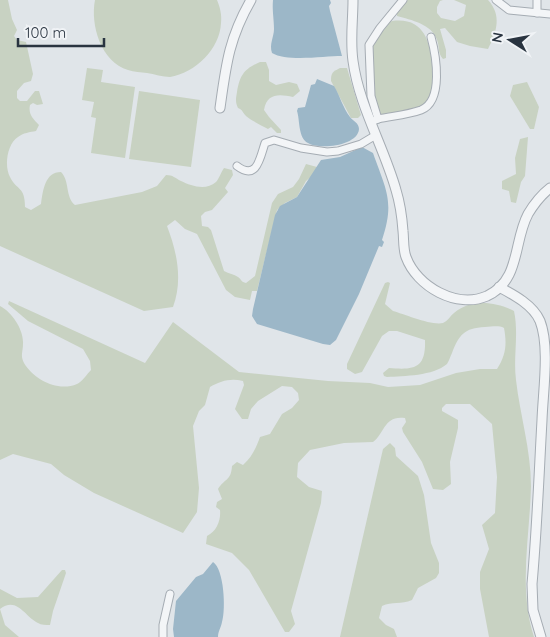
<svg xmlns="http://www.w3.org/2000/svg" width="550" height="637" viewBox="0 0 550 637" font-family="Quicksand,sans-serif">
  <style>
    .green { fill: #c8d2c2 }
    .water { fill: #9cb7c8 }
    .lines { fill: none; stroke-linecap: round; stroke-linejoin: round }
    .minor-casing { stroke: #a5acb3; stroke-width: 9 }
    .tertiary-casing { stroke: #a5acb3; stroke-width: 11 }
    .minor { stroke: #f3f5f7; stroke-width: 7 }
    .tertiary { stroke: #f3f5f7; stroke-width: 9 }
  </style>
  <rect width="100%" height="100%" fill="#e0e5e9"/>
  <g class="green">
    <path d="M0,0H8L12,19L17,30L14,36L17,40L26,42L33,74L31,81L24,83L17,91V98L20,101H27L35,91H39L43,104L37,105L33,103L30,105C28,114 33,119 39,125L36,131C30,132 23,133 18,137C7,144 4,166 10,177C17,191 25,186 25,207L31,210L41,204C43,190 45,172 61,172C70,181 65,197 75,205L142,192L157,186L166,175C173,175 175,178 181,181C191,186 206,191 216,182C219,179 221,172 224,168L232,170L233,175L225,188L228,192L212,210L205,212L201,216L202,226L208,227L211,230L224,271C229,274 234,274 238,277C242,280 241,282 246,283L255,276L272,203L278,194L293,187L299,179L306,164L317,167L312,176L306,181L297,197L285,203L277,210L257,291H252L250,300L235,297L226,290L197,234L185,229L175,220L167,226C177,252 183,280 173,307L144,311L0,246Z"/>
    <path d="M95,0H217C220,7 222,15 221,23C220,49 195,73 170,77C163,77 154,74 147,73C141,72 134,72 128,70C101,62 90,25 95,0Z"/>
    <path d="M406,0H443L440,1L437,7V13L441,18L455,21L464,16L466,5L454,0H488C502,15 497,32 488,49L470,46L457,42L445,28L440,29L446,50V58L443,59C437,52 440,47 437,40C432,24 411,20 397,16V11Z"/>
    <path d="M392,21C423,17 430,40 432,65C434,78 435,92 427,103C421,111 391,115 380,117L374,94L371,45L386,24Z"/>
    <path d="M260,62H266L269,70V81L276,85L289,82L297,84L300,91L293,97C279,94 267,93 264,110L269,117L281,130V133H277L271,127L268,129C261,125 252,121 246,116C242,112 243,110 238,108C235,102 236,98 237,92C240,75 244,69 260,62Z"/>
    <path d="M87,68L103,70L101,82L135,87L125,158L91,153L96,118L91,117L94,102L82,100Z"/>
    <path d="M340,68H347L361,115L358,118H351L331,81C331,73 332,72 340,68Z"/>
    <path d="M527,82L539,107L534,129H530L510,96L513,85Z"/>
    <path d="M139,91L200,100L191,167L129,159Z"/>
    <path d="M528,137L525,176L521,182L516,203L511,202L509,191L502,189V181L516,174L515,158L520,139Z"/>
    <path d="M388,282L390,283L385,304L393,311C404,314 432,326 443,323C448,321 450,316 454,313C471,298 497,302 514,311C519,334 513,357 516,380C520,415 531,450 531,486C530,536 518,588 534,637H489L480,589V572L489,549L482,525L495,513L497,477L492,424L470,404H446L442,408V411L458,420V428L450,462L451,484L443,490L433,489L422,462L403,432L402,428L406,422L405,418C384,415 385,433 373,442L344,443L310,450L298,463L297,477L309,487L322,491L321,503L291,611L295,624L289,632H285L249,570L232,553L206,544L207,536C217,531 221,520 220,510L216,507L217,502L222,499L218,489C225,478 231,481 232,466L237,462L243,465C252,457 256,448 260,437L270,434L282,414L292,408L299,400L298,393L292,387L282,386L258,401L251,409L248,419H242L235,409L244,385L243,381C230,378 221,381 210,387L205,405L199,411L193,426L199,488L197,512L183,533L94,493L64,475L51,464L13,454L0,460V306C12,312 24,330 23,344C23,352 20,355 24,363C34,380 58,392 77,384C82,382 87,374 91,370L90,361L83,349L28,321L8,304L9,301L145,363L173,322L239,372L328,381L370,383L388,387L420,385L456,373L480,369H497C506,355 507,344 504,328C498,325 492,327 485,327C464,328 459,335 452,353C450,357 449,361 447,364C433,376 404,376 387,377L384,376L383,373L389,368C414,370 426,369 425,340L397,331H389L382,336L362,372L355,374L347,369V364L385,283Z"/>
    <path d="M390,443L395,448L396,456L418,476L424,495L431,543L439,563V573L436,578L418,588L412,600C401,605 392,601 382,606L379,618L386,625L394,629L397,637H340L383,449Z"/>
    <path d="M62,570H65L66,573L53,611L50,625C46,625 41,625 38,623C25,617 17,596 0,609V589L17,598L38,597Z"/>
    <path d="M0,609L5,625L19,637H0Z"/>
  </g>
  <g class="water">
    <path d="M273,0H330L331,3L329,6L330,11L342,56C324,56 287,62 272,53C269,44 274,37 274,29C274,19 272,10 273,0Z"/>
    <path d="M317,79L334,86C340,96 343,108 350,117C353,121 359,123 359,129C358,146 319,150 308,143C298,138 300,120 297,111L298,108L305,107L311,85L315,84Z"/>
    <path d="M362,147L373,153C386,190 395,201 382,240L384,242L382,247L379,246L359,294L336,340L330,345L323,344L257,324L252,316L253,309L275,215L280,206L297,197L321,160L340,157Z"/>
    <path d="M213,562C224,569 226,609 222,622C221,628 218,631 218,637H174L173,629L176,601L196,577L203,574Z"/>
  </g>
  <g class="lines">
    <g class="minor-casing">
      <g id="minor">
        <path d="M496,0L509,10L550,14"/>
        <path d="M537,0V13"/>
        <path d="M378,119C392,116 407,115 421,110C444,101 436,55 431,37"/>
        <path d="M371,122L378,119L371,96L369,45L380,28L403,0"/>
        <path d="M237,166C257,181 260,158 265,143L274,140L301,148L327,152L338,151L361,144L376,135"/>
        <path d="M163,637V625L170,594"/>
      </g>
    </g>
    <g class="tertiary-casing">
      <g id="tertiary">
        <path d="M353,0C353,20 350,40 353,61C359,106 384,147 396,190C400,203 402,217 403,231C404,240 403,249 406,257C417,287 457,309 487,296C521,280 513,242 528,214C534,204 541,195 550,188"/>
        <path d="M220,108C226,65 229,38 251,0"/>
        <path d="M499,287C514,295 533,305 540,321C550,347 543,391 542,420C539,474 537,529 532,584L533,610L541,637"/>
      </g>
    </g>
    <use href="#minor" class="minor"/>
    <use href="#tertiary" class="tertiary"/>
  </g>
  <g transform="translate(510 40) rotate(281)" stroke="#f0f3f6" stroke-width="4" paint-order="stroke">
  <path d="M0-4L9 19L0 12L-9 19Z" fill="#293440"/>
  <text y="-8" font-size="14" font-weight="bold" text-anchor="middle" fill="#293440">N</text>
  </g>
  <path d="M18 38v8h86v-8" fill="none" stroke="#293440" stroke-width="2.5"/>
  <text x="25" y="38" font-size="15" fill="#293440" stroke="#f0f3f6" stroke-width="4" paint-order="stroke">100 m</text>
</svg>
